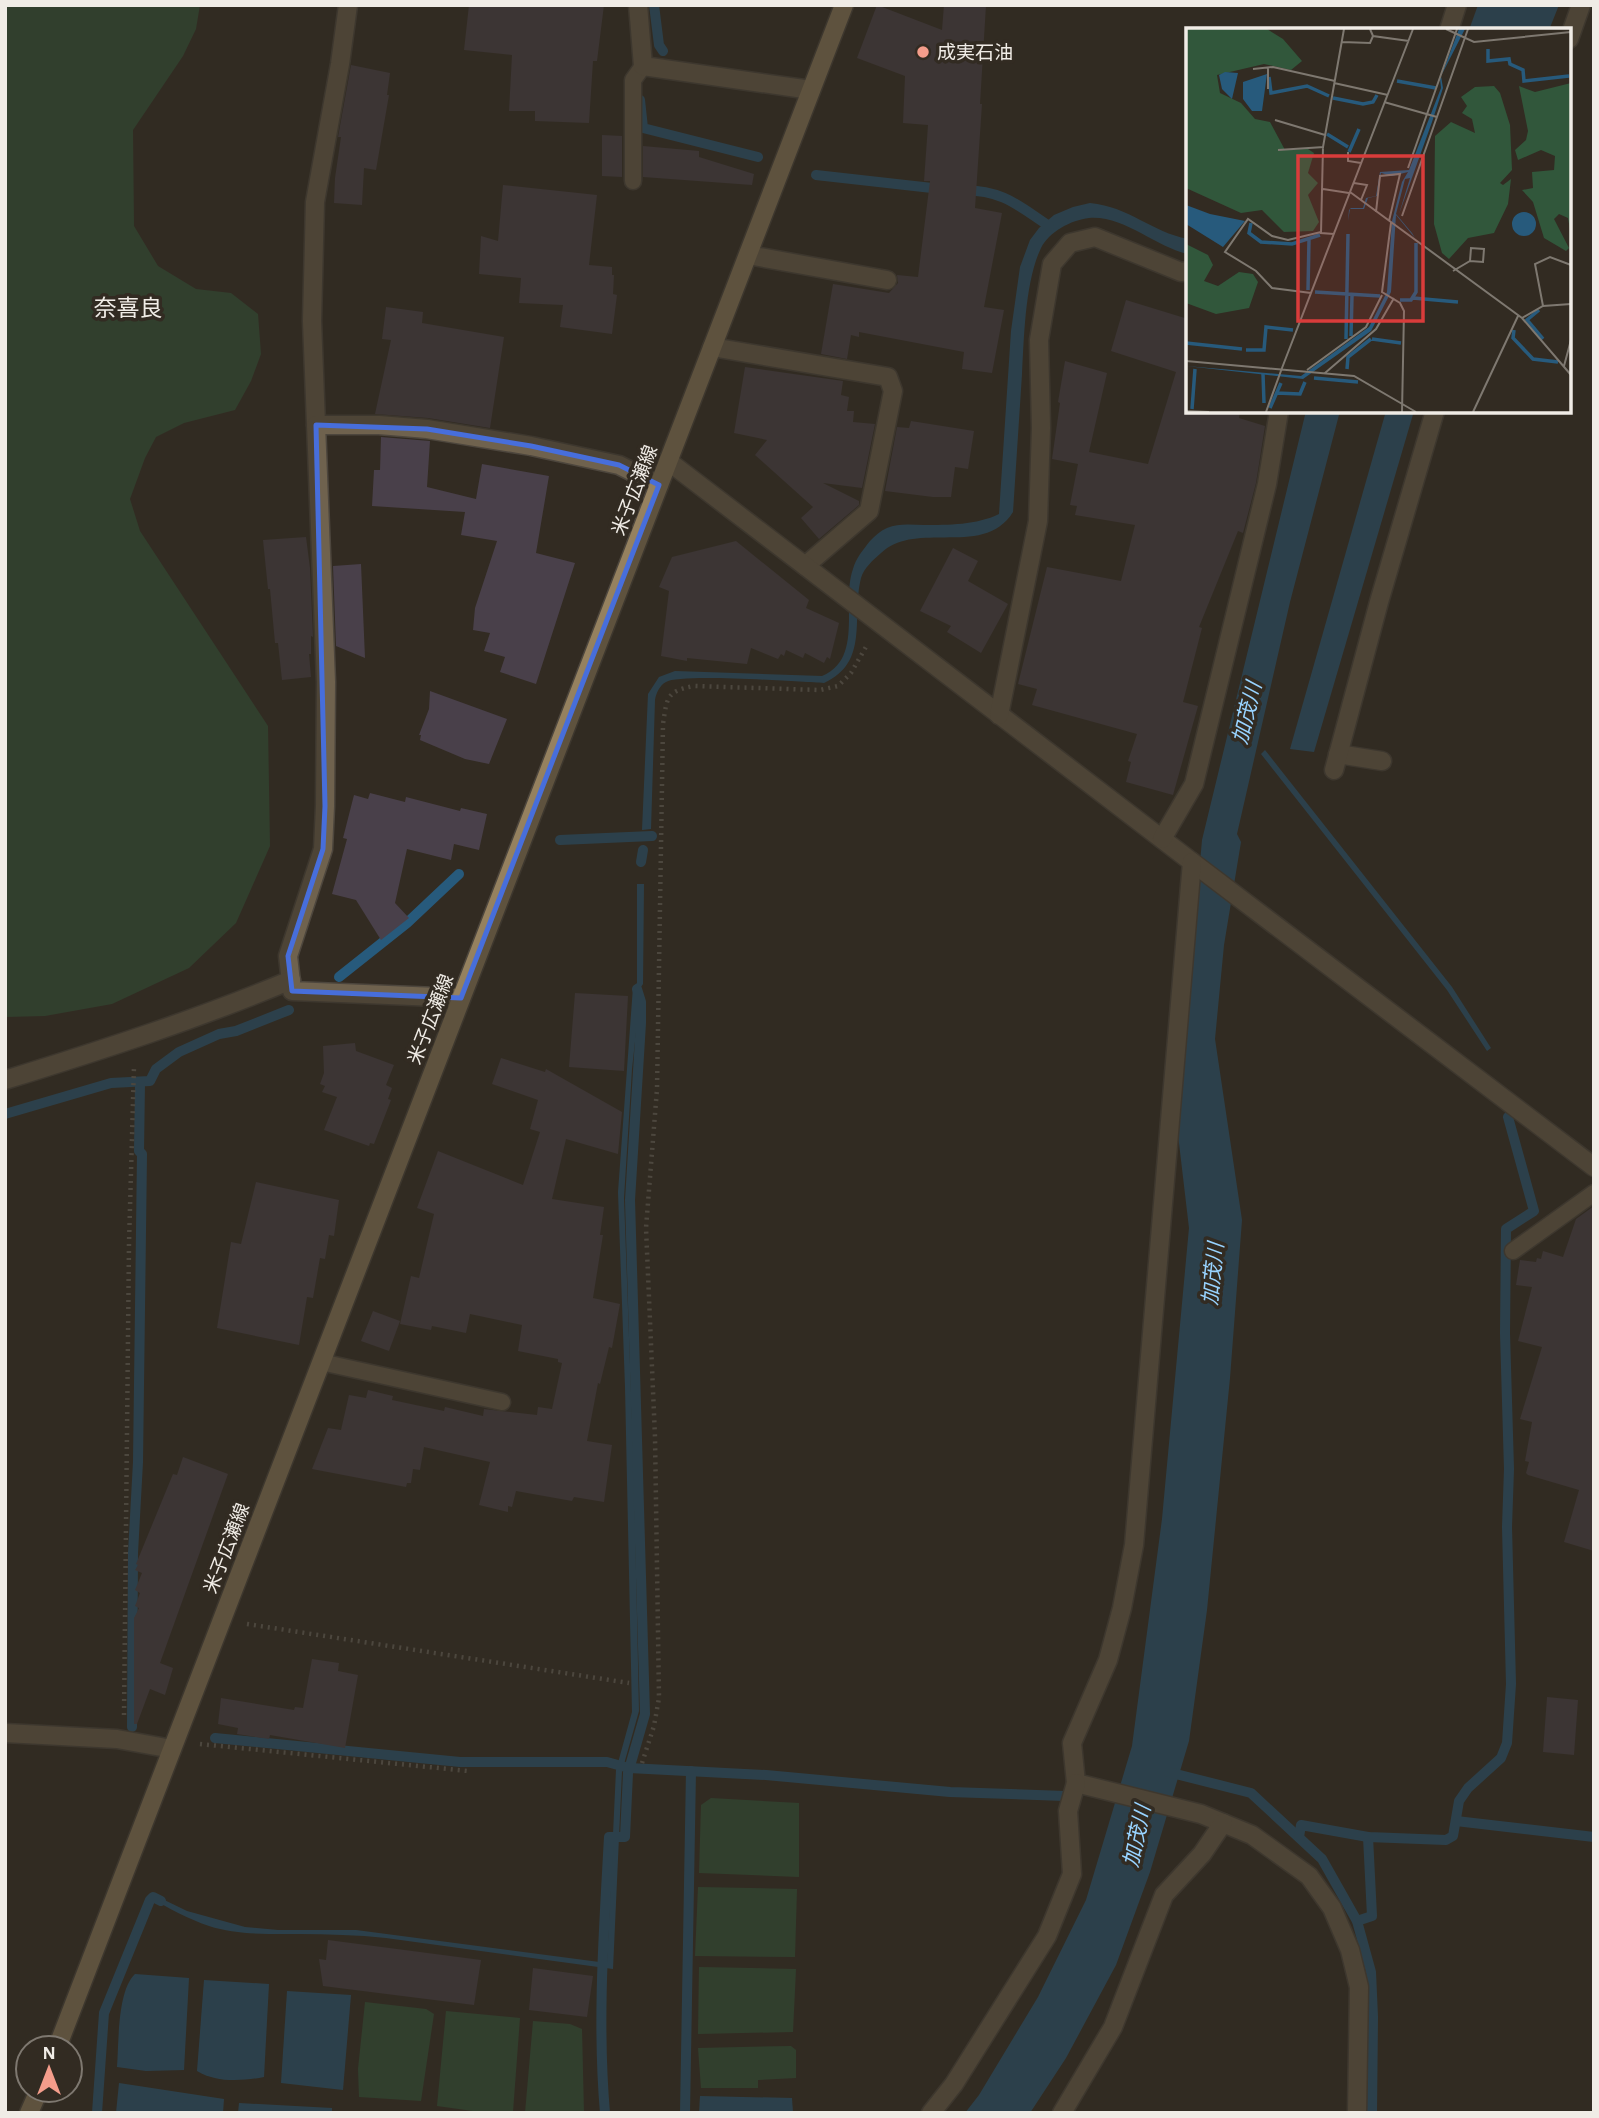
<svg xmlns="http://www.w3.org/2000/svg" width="1599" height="2118" viewBox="0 0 1599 2118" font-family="'Alegreya Sans','Noto Sans JP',sans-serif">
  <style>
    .green { fill: #31573b }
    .water { fill: #275a7c }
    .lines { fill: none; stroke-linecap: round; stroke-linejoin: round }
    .stream { stroke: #275a7c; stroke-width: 10 }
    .building { fill: #49404a }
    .lane-casing { stroke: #4d463d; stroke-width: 19 }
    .street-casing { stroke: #4d463d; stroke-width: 21 }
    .secondary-casing { stroke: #4d463d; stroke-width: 21 }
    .path { stroke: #6e6860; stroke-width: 4.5; stroke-dasharray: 2 5; stroke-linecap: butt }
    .lane { stroke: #6f624e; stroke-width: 16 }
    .street { stroke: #6f624e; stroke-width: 18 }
    .secondary { stroke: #95815f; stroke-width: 18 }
    .marked { fill: none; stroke: #476edb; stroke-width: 5; stroke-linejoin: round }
    .poi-dot { fill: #f49d8b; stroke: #322b22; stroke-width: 2.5 }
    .labels { text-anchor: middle; stroke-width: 7; stroke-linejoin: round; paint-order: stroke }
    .poi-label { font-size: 19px; fill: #f0ece6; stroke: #322b22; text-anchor: start }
    .street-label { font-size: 19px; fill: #f0ece6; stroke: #322b22 }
    .water-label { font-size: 21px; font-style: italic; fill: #98d3ff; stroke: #322b22 }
    .quarter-label { font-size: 23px; fill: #f0ece6; stroke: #322b22 }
    .inset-river { fill: none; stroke: #275a7c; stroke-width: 3.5 }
    .inset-road { fill: none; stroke: #7e7870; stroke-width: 2 }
    .view { fill: #d93c3b; fill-opacity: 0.15; stroke: #d93c3b; stroke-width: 3.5 }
    .inset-edge { fill: none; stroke: #f0ece6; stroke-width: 3.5 }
  </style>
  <rect width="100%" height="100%" fill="#322b22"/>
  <g class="green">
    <path d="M5,5H200L196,29L183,56L133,130L134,226L158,266L196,289L231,293L258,314L261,354L251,381L235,410L184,423L156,437L145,458L130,499L140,531L268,726L270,846L236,923L189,968L112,1004L45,1016L5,1017Z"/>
    <path d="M711,1798L799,1803V1877L699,1873L701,1805Z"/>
    <path d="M698,1887L797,1889L795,1957L695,1956Z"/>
    <path d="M699,1967L796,1969L793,2032L698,2034Z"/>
    <path d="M365,2002L426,2009L434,2014L421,2101L359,2097L358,2069Z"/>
    <path d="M446,2011L520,2018L513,2112L487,2113L437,2106Z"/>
    <path d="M533,2021L570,2024L582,2029L584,2113H525Z"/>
    <path d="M791,2046L796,2050V2078L758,2080V2088H701L698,2048Z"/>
  </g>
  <g class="water">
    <path d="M1478,5H1559L1549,30H1469Z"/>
    <path d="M1090,203C1130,207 1151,232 1188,239V254C1155,247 1124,215 1089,218C1071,220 1049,232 1041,248C1025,281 1024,338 1022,374C1019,420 1016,466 1013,512C984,559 916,519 881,553C873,560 864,568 861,578C851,618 870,662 824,683C800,682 680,673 666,682C660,685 656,693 655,700L651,829L642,830L648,694L659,677L675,671L822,676C864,659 841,602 853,569C856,558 863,550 870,541C875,536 880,531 887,528C899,523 912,525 924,525C948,525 977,525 999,514L1011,331L1020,267L1030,240L1039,228L1054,215L1073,207Z"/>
    <path d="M1306,411H1340L1290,602L1237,834L1241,842L1224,945L1215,1039L1242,1220L1230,1378L1207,1610L1189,1741L1150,1872L1116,1965L1066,2058L1030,2113H965L979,2095L1038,1997L1086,1900L1132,1746L1162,1519L1189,1228L1177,1126L1202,840Z"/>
    <path d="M1386,411H1414L1314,752L1290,749Z"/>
    <path d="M1265,750L1452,987L1491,1048L1487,1051L1447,990L1261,754Z"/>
    <path d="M637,884H644L643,984L641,987L632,1069L624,1198L634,1476L639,1711L622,1771L613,1969L386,1938C357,1935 328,1934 300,1934C270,1934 237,1935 209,1926C188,1919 169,1908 150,1898L152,1894L187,1911L245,1927L278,1930H356L607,1963L616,1770L632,1712L625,1387L618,1192L633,987L637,983Z"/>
    <path d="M135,1974L189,1978L184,2070L146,2071L117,2067C119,2043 117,1991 135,1974Z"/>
    <path d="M204,1980L269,1984L264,2077C243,2081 216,2083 197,2071Z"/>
    <path d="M287,1991L351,1995L343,2090L281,2083Z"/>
    <path d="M119,2083L224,2099L223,2113H116Z"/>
    <path d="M700,2096L792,2098L793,2113H699Z"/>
    <path d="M239,2103L332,2108V2113H238Z"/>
  </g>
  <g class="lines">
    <g class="stream">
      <path d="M654,5L659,45L663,51"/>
      <path d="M640,100L643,128L758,157"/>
      <path d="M816,175L941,189"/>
      <path d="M963,190C1004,191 1016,204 1049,226"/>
      <path d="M560,840L652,836"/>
      <path d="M641,862L643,850"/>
      <path d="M339,977L407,923L459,874"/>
      <path d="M5,1114L111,1083L150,1081L156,1069L179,1052L219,1034L236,1031L289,1010"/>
      <path d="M132,1727L133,1553L138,1462L142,1154L139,1151L140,1083"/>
      <path d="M215,1738L460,1762H607L629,1768L766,1775L950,1792L1065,1796"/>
      <path d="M1168,1772L1251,1793L1322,1859L1357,1921L1371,1972L1373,2017L1372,2113"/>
      <path d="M1456,1821L1594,1837"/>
      <path d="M1299,1837L1301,1825L1368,1837L1446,1840L1453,1836L1459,1801L1468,1788L1501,1758L1507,1743L1511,1684L1507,1527L1509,1469L1505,1333L1506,1229L1534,1211L1508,1117"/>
      <path d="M1357,1921L1372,1916L1368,1837"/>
      <path d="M97,2113L104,2013L150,1900L153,1897L161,1901"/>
      <path d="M605,2113C597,2021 604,1929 609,1837H625L628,1773L645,1714L630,1200L641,1023V1002L637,989"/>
      <path d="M685,2113L691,1771"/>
    </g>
  </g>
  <g class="building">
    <path d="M469,5H604L597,61H593L589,123L535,121V111H509L512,55L464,50Z"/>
    <path d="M877,5L942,30L944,5H986L980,104H982L975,208L1002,213L984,307L1004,310L992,373L962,369L964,352L859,332V337L851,335L847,359L821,354L833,284L889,293L898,283L897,275L918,277L930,181H924L928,125L903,123L905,76L857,58Z"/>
    <path d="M351,65L390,73L387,95H389L376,170L364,168L362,205L334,203L335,178L341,137H338Z"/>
    <path d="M602,135L622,136V177L602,176Z"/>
    <path d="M643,146L699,151V157L754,174L752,185L643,177Z"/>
    <path d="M503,185L597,195L589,265L612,267V275H614L613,294L617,295L612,334L560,327L563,305L519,303L521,278L479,274L481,236L498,241Z"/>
    <path d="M1126,300L1188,319V411H1240L1239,418L1265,426L1256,483L1243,533L1238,531L1199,627L1202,628L1183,702L1198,706L1173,795L1126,782L1131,762L1128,761L1137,734L1032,705L1037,689L1018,684L1047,567L1121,581L1135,525L1075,515L1077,506L1070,505L1078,464L1052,459L1060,403L1058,402L1065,361L1107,373L1089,452L1148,464L1176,372L1111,351Z"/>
    <path d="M386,307L423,312L422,323L504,337L490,428L428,418L375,414L391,340L382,339Z"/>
    <path d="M745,367L843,381L841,395L849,397L847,411H854L853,422L875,424L862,488L823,483L859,501V505L819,539L801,518L813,507L755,455L767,440L734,433Z"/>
    <path d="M911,421L974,431L968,469L955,467L951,497H933L885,491L897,427L909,428Z"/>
    <path d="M381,437L430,441L427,487L476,499L482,464L549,476L536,553L575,563L536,684L500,672L505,657L484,651L490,633L473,630L475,608L497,541L461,535L465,512L372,506L374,470H380Z"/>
    <path d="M306,537L310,568L313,637L311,636V654H309L311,677L282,680L278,643H275L270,589H268L263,540Z"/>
    <path d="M736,541L809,600L806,608L839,623L830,659L827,657L824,663L805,653L803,658L786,650L784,656L781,654L778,659L751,648L747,664L687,658V661L661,656L669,591L659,587L672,557Z"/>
    <path d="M953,548L978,561L968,581L1008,604L981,653L947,632L951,626L920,611Z"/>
    <path d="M361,564L365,658L336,646L333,566Z"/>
    <path d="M430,691L507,719L489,764L465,759L420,740L421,735H419L429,709Z"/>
    <path d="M370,793L405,802L406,797L460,811L461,808L487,814L479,850L454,844L451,860L407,849L395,903L409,918L381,940L356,900L332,894L347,839L343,838L354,795L368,799Z"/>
    <path d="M575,993L628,996L624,1071L569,1067Z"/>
    <path d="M355,1043L356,1051L394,1065L386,1085L392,1088L388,1099L391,1100L374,1144L370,1143L369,1146L324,1130L337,1097L322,1092L325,1086L320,1084L324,1073L323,1046Z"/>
    <path d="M501,1058L545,1072L546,1069L622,1112L618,1154L566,1139L552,1199L604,1207L600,1235H603L593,1298L620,1304L612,1348L609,1347L600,1384L598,1383L587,1441L612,1445L604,1502L574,1497L572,1501L516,1491L512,1507L508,1506V1512L479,1505L490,1462L424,1447L420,1470L413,1469L411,1483H407L406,1487L312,1469L328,1428L341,1430L349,1395L366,1398L368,1390L393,1396L392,1400L444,1411L445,1407L483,1416L484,1409L537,1415L538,1407L552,1409L562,1363L558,1362V1359L518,1351L522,1325L470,1314L466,1333L432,1326L431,1330L400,1324L411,1276L419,1278L434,1214L417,1208L438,1151L523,1185L540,1132L530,1129L538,1100L492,1084Z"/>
    <path d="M256,1182L339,1200L334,1236L329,1235L325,1259L320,1258L313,1298L307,1297L299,1345L217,1328L231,1242L241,1244Z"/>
    <path d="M1594,1206V1551L1564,1542L1579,1490L1528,1475L1526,1473L1529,1462L1525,1461L1532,1422L1520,1419L1542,1347L1518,1341L1532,1287L1516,1285L1520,1260L1536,1262L1537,1258L1541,1259L1543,1251L1563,1257L1576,1219Z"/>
    <path d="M373,1311L400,1321L389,1351L361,1341Z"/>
    <path d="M183,1457L228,1474L160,1663L173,1668L165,1695L150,1689L137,1724H134V1618L139,1608L135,1606L140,1593L135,1590L142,1573L135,1570L138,1565L136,1564L173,1474L177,1475Z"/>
    <path d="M312,1659L339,1663L338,1671L358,1675L345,1748L270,1735L269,1739L237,1734L238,1728L218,1724L221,1698L294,1710L295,1707L303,1708Z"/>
    <path d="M1547,1697L1578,1700L1574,1755L1543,1752Z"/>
    <path d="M328,1940L481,1960L474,2005L323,1986L319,1959L326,1960Z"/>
    <path d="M533,1968L593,1976L587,2017L529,2010Z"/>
  </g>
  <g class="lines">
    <g class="lane-casing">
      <g id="lane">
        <path d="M633,181V80L643,66"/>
        <path d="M1513,1251L1594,1193"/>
        <path d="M321,1362L502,1402"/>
      </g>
    </g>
    <g class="street-casing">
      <g id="street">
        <path d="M348,5L340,64L315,202L312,321L326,682L325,806L323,849L288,956L292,991L461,998"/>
        <path d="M638,5L643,66L811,90"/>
        <path d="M1449,30L1457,5"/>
        <path d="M1569,39L1581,5"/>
        <path d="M748,255L887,280"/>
        <path d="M712,347L888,377L893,391L869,511L805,566"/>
        <path d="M316,425H379L427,429L531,446L619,465L659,485"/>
        <path d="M668,461L1192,862L1594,1167"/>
        <path d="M999,715L1038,521L1041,428L1039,340L1052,264L1070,243L1095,237L1181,272L1188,271"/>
        <path d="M1338,754L1382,761"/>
        <path d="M1334,770L1379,602L1435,411"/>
        <path d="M1162,839L1194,784L1267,484L1279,411"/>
        <path d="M1192,862L1134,1545L1122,1608L1108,1660L1072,1743L1076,1783L1201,1814L1252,1835L1309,1876L1332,1908L1350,1950L1359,1987L1357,2113"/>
        <path d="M5,1080C102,1050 198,1019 291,980"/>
        <path d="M5,1733L117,1739L172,1749"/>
        <path d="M931,2113L954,2084L1047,1936L1072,1874L1068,1811L1076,1783"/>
        <path d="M1062,2113L1113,2027L1164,1895L1202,1854L1223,1823"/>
      </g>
    </g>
    <g class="secondary-casing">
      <g id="secondary">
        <path d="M57,2048L844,5"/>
        <path d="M29,2113L39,2090"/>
      </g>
    </g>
    <g class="path">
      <path d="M247,1624L629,1683"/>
      <path d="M124,1715L129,1243L134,1066"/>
      <path d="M200,1744L468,1771"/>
      <path d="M642,1763L654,1726L659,1698L655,1437L646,1228L657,1089L663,724C667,698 666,691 694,686L820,690L838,686L851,673L867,645"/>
    </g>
    <use href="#lane" class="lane"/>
    <use href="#street" class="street"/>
    <use href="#secondary" class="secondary"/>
  </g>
  <path d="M0 0H1599V2118H0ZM316,425L427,429L531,446L619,465L659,485L461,998L292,991L288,956L323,849L325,806Z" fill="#322b22" fill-opacity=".55" fill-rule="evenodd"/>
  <path class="marked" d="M316,425L427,429L531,446L619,465L659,485L461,998L292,991L288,956L323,849L325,806Z"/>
  <circle class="poi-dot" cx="923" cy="52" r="7"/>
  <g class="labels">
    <g class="poi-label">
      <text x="937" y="59">成実石油</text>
    </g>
    <g class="street-label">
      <text transform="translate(634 490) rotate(-69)" y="7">米子広瀬線</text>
      <text transform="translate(430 1019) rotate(-69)" y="7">米子広瀬線</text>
      <text transform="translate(226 1548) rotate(-69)" y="7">米子広瀬線</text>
    </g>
    <g class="water-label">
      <text transform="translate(1247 713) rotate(-76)" y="7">加茂川</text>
      <text transform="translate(1213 1274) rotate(-84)" y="7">加茂川</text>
      <text transform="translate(1137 1836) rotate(-78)" y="7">加茂川</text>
    </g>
    <g class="quarter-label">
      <text x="128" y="316">奈喜良</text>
    </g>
  </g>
  <g transform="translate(1186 28)">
    <rect width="385" height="385" fill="#322b22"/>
    <path d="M0,1H81L97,11L116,33L105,42L78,36L31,47L34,65L55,75L69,91L84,94L99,122L122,121L128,125L122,145L132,155L122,167L133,194L127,203L98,204L76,182L55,185L0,160ZM385,55V207L382,190L373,186L368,191L383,220L380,223L358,210L347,174L336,162L347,160L346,144L368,142L369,128L355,122L332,132L329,122L340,112L342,103L333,58L349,64ZM308,58L314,65L324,97L326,142L314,155L317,157L325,151L322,176L308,205L282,210L263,231L256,225L248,196L249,108L265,94L289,105L286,91L276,85L281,78L275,69L289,59ZM0,216L22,227L27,237L18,253L32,258L53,244L67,246L72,254L63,280L30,286L0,275Z" fill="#31573b"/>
    <path d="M273,1H279L255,48L257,60L246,94L213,186L224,150L219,151L210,186L226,205L229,210L210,187L205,264L185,303L117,351L0,338L115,348L183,299L201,264L206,193L216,154L222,144L206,148L195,145L191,168L182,170L178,181H164L162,193L163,182L165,180H177L180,170L190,168L194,144L223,142L255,60L254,51ZM39,44L52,45L46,71L36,61L33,47ZM81,46L76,83H66L57,71V54ZM0,177L24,186L59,193L37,219L0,196ZM326 196a12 12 0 1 1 24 0a12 12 0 1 1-24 0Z" fill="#275a7c"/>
    <path class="inset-river" d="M302,21V33L323,31L324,36L337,42L338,53L383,48M83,49L85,65L121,58L143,68M211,53L250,60M147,70L177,76L187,74L191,67M141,106L162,119M163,124L173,101M65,195L63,205L75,214L106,216L134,207M122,262L123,212M129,264L194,268M227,270L272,274M214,272H225L230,264V215M353,282L341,292L357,311M328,302L327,310L347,331L372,334M165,308L166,268M160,311L162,206M186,311L215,315M0,315L56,321M60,322H78L80,299L107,302M161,341L162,329L185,311M77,346L78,375M128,350L172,354M90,365L114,366L119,354M84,380L95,355M6,381L9,341"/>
    <path class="inset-road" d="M184,1L187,8L223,13M260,1L288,14L385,4M156,14L184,15L187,8M67,41L87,39L149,53M148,55L202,67M82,61V39M198,74L251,89M89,92L139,107M92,122L138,119M162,124V133L175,135M222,140L271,1M168,155L181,157L175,172M137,161L163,165M164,164L336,290L385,347M190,184L194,148L214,146L203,193M216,188L282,1M205,195L196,264L214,275L218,283L216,384M148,206L135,205L137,119L158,1M267,243L284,233L297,234L298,221L285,220L284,233M125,265L86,260L70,243L39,224L62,191L86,208L102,212L135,204M357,278L349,236L364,229L385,237M336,290L357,278L385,276M0,333L168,348L230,384M378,338L385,312M96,340L227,1M121,342L180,299L196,267M139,345L190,301L208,270M0,383L23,384M80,384L96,340M287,384L332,288"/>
    <path class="view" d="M112,128H237V293H112Z"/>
    <rect width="385" height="385" class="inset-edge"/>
  </g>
  <rect width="1599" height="2118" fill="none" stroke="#f0ece6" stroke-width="14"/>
  <g transform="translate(49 2069)"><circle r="33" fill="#322b22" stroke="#7e7870" stroke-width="2"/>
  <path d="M0-5L12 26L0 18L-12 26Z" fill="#f49d8b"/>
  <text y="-10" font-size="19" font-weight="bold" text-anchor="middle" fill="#f0ece6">N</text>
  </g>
</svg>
